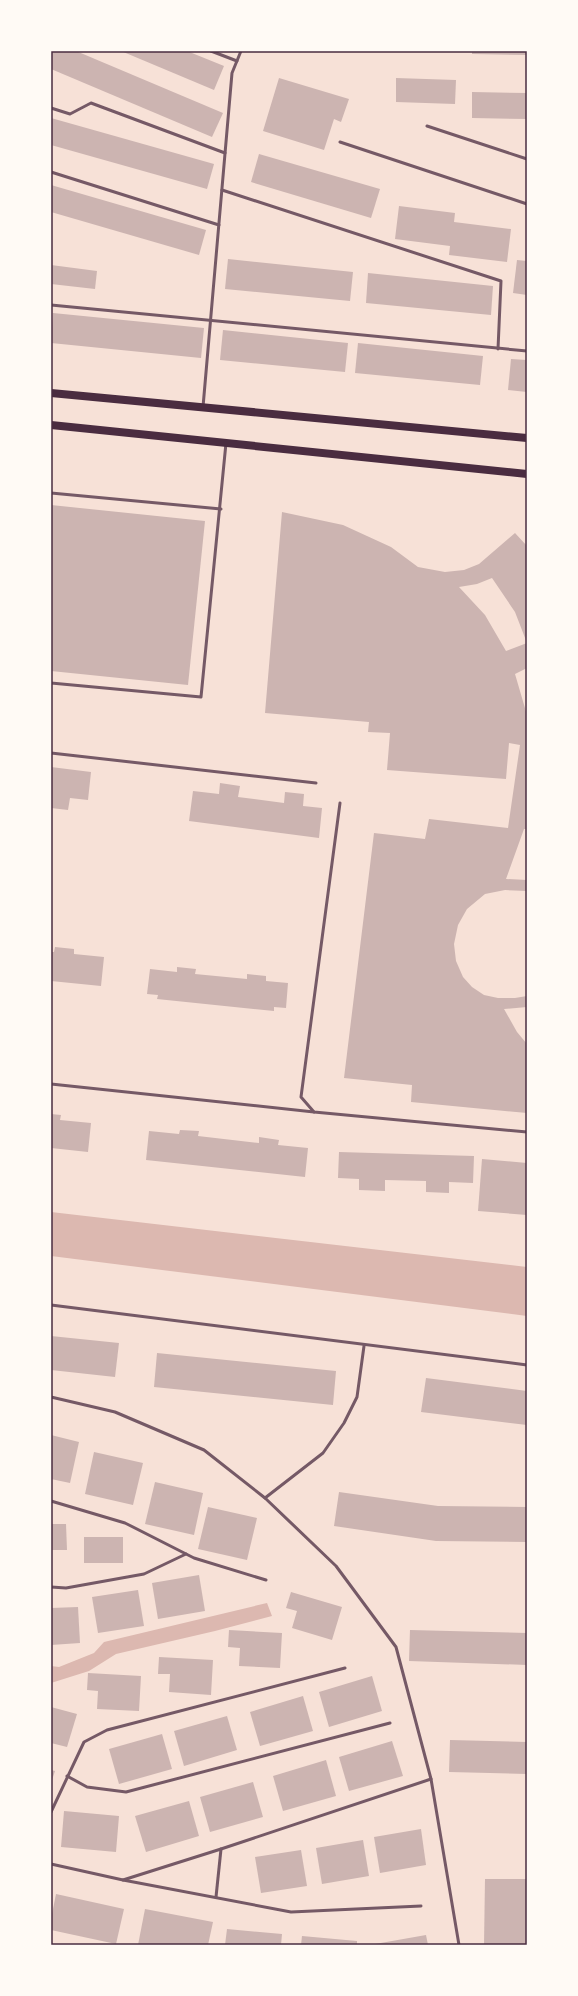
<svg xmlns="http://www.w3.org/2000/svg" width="578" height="1996" viewBox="0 0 578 1996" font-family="Jost,sans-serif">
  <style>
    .water { fill: #dcb8b0 }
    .building { fill: #ccb4b1 }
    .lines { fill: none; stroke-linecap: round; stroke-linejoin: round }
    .service { stroke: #755966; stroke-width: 3 }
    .secondary { stroke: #4a2c40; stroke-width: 8 }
    .neatline { fill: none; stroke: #4a2c40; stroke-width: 1.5 }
  </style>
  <rect width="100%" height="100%" fill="#f7e1d7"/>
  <g class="water">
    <path d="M51,1212L527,1267V1316L51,1256Z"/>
    <path d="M267,1603L272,1616L215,1631L116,1654L89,1671L51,1683V1666L59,1667L94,1653L104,1642Z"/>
  </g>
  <g class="building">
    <path d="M51,51H76L223,113L212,137L51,69Z"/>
    <path d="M121,51H187L224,66L214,90Z"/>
    <path d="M472,51H527V55L472,54Z"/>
    <path d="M279,78L349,99L341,122L334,119L324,150L263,131Z"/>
    <path d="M396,78L456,80L455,104L396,102Z"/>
    <path d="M472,92L527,93V119L472,118Z"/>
    <path d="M51,118L214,164L207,189L51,145Z"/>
    <path d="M259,154L380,189L371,218L251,182Z"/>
    <path d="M51,185L206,230L199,255L51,212Z"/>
    <path d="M399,206L455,213L454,222L511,229L507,262L449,255L450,246L395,239Z"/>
    <path d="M228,259L353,272L350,301L225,289Z"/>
    <path d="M517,260L527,261V295L513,293Z"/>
    <path d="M51,265L97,271L95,289L51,284Z"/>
    <path d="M368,273L493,286L491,315L366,303Z"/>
    <path d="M53,313L204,328L201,358L51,343Z"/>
    <path d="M223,330L348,343L345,372L220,360Z"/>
    <path d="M358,343L483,356L480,385L355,373Z"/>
    <path d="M511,359L527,360V392L508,390Z"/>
    <path d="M51,505L205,521L188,685L51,671Z"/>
    <path d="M282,512L343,525L391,547L418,567L445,572L464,570L479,564L515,533L527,546V643L515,612L492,578L477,584L459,587L485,615L506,651L527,643V668L515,674L527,715V829H524L506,879L527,880V891L505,890L485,894L467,909L458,925L454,944L456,961L463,977L472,987L484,995L498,998H515L527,996V1007L504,1009L517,1032L527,1044V1113L411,1102L412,1085L344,1078L374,833L425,839L429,819L508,828L520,745L509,743L506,779L387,770L390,733L368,732L369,722L265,713Z"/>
    <path d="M51,767L91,772L88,800L70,798L68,810L51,808Z"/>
    <path d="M220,783L240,786L238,797L284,803L285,792L304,794L303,806L322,808L319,838L189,821L193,791L219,794Z"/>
    <path d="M55,947L74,949V954L104,957L101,986L51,981V952H54Z"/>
    <path d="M177,967L196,969L195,974L247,979V974L266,976V981L288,983L286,1008L274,1007V1011L157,999L158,995L147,994L150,969L177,972Z"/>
    <path d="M51,1114L61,1115L60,1120L91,1123L88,1152L51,1148Z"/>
    <path d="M180,1130L199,1131L198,1136L259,1143V1137L279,1140L278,1145L308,1148L305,1177L146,1160L149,1131L179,1134Z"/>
    <path d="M339,1152L474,1156L473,1183L449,1182V1193L426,1192V1181L385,1180V1191L359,1190V1179L338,1178Z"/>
    <path d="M482,1159L527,1163V1215L478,1211Z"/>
    <path d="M51,1336L119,1343L115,1377L51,1370Z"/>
    <path d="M157,1353L336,1371L333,1405L154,1387Z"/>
    <path d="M426,1378L527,1391V1425L421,1412Z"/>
    <path d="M51,1435L79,1442L70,1483L51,1479Z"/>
    <path d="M94,1452L143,1463L133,1505L85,1494Z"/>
    <path d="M155,1482L203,1493L194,1535L145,1524Z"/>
    <path d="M339,1492L438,1506L527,1507V1542L436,1541L334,1526Z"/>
    <path d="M208,1507L257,1518L247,1560L198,1549Z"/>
    <path d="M51,1524H66L67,1550H51Z"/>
    <rect x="84" y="1537" width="39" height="26"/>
    <path d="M199,1575L205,1611L158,1619L152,1583Z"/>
    <path d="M138,1590L144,1626L98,1633L92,1597Z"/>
    <path d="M291,1592L342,1607L332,1640L292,1628L297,1611L286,1608Z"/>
    <path d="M78,1607L80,1643L51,1645V1608Z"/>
    <path d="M229,1630L282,1633L280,1668L239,1666L240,1648L228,1647Z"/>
    <path d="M410,1630L527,1633V1665L409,1661Z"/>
    <path d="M159,1657L213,1660L211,1695L169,1692L170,1674H158Z"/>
    <path d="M88,1673L141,1676L139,1711L97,1709L98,1691L87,1690Z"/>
    <path d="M372,1676L382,1711L329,1727L319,1692Z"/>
    <path d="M303,1696L313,1731L260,1746L250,1712Z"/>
    <path d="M51,1707L77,1714L67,1747L51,1743Z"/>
    <path d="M227,1716L237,1750L184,1766L174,1731Z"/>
    <path d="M162,1734L172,1769L119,1784L109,1749Z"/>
    <path d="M450,1740L527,1742V1774L449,1772Z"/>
    <path d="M392,1741L403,1776L349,1791L339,1757Z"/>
    <path d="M326,1760L336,1796L283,1811L273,1776Z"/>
    <path d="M51,1770L55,1771L51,1783Z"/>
    <path d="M253,1782L263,1817L210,1832L200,1797Z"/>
    <path d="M189,1801L199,1836L146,1852L135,1816Z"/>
    <path d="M64,1811L119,1816L116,1852L61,1847Z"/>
    <path d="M421,1829L426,1865L380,1873L374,1837Z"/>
    <path d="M363,1840L369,1876L322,1884L316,1848Z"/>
    <path d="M301,1850L307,1886L261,1893L255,1857Z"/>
    <path d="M485,1879H527V1945H484Z"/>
    <path d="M56,1894L124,1909L116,1944L51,1930V1919Z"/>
    <path d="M145,1909L213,1922L208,1945H138Z"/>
    <path d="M227,1929L282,1934L281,1945H225Z"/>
    <path d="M426,1935L428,1945H375V1944Z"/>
    <path d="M302,1936L357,1941V1945H301Z"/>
  </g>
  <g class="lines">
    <g class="service">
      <path d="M211,51L237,61"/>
      <path d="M51,108L70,114L91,103L225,153"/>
      <path d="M427,126L527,159"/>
      <path d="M340,142L527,204"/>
      <path d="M51,172L219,225"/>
      <path d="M222,190L501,281L498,349"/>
      <path d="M51,305L527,351"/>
      <path d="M203,407L232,73L241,51"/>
      <path d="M51,493L221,509"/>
      <path d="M51,683L201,697L226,443"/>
      <path d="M51,753L316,783"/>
      <path d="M340,803L301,1097L314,1112L527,1132"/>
      <path d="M51,1084L314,1112"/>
      <path d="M51,1305L527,1365"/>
      <path d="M51,1397L115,1412L204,1450L265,1498L336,1566L396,1647L431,1779L459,1945"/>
      <path d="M265,1498L323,1453L344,1423L357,1397L364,1346"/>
      <path d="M51,1501L125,1523L194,1558L266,1580"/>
      <path d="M51,1587L66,1588L144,1574L186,1554"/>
      <path d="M67,1776L87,1787L126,1792L390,1723"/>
      <path d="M51,1812L84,1742L107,1730L345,1668"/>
      <path d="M51,1864L123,1880L291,1912L421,1906"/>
      <path d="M123,1880L221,1849L431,1779"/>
      <path d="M216,1897L221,1849"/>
    </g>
    <g class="secondary">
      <path d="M51,393L527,438"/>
      <path d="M51,425L527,474"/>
    </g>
  </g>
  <rect width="578" height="1996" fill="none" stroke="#fffaf5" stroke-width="104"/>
  <rect x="52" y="52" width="474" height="1892" class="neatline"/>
</svg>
